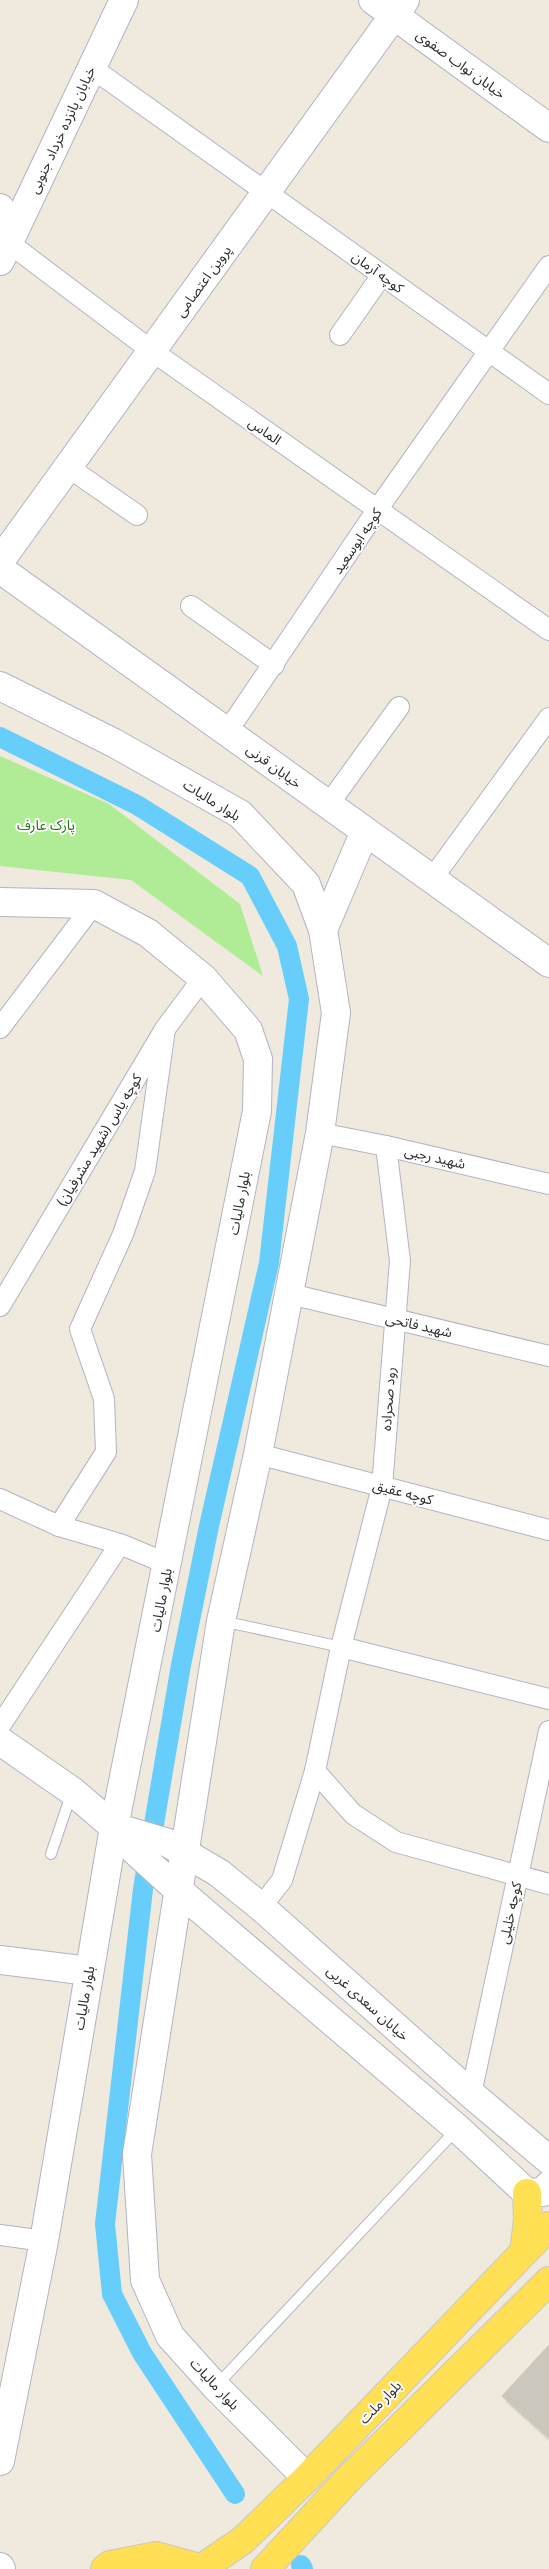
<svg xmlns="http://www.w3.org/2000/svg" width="549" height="2569" viewBox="0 0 549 2569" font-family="'Public Sans','Noto Sans Arabic',sans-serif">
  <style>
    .green { fill: #afec95 }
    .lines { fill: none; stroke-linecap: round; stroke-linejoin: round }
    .canal { stroke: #67cefc; stroke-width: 20 }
    .building { fill: #cbc7bd; stroke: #ccc5b7; filter: url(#shadow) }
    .lane-casing { stroke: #b2b4c2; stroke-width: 12 }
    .street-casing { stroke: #b2b4c2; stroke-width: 22 }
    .secondary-casing { stroke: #b2b4c2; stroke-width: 30 }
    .primary-casing { stroke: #c8c8c8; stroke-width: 30 }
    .lane { stroke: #fff; stroke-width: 10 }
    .street { stroke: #fff; stroke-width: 20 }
    .secondary { stroke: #fff; stroke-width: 28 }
    .primary { stroke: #ffdf54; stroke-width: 28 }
    .labels { text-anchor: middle; stroke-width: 4; stroke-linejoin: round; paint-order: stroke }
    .street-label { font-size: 14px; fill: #2d2d2d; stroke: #fff }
    .park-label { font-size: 14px; fill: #237513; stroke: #fff }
  </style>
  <defs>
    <filter id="shadow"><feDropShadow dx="4.5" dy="4.5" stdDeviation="1" flood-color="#0004"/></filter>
  </defs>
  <rect width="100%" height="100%" fill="#f0e9de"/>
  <path class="green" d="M0,756L109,804L240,904L263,976L131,880L0,866Z"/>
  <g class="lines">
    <g class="canal">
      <path d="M0,737L137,805L250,876L287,946L299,999L269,1263L209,1526L181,1665L143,1889L105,2224L112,2294L142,2353L235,2494"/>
      <path d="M301,2565L303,2569"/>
    </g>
  </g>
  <path class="building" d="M549,2345V2438L502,2396Z"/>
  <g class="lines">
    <g class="lane-casing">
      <g id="lane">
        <path d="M222,1621L341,1647"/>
        <path d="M51,1854L72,1792"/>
        <path d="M216,2386L456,2130"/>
      </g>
    </g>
    <g class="street-casing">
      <g id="street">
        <path d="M92,68L549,394"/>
        <path d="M9,243L152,351L549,630"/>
        <path d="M340,335L382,275"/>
        <path d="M68,467L137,515"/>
        <path d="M191,606L274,665"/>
        <path d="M227,732L377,510L549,266"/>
        <path d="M328,805L399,707"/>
        <path d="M432,879L549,718"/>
        <path d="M0,1028L94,904"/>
        <path d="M320,1133L386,1146L549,1184"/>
        <path d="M290,1294L549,1356"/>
        <path d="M0,1306L165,1029L203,978"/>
        <path d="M258,1454L549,1530"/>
        <path d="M0,1499L59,1526L120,1544L168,1564"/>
        <path d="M59,1526L106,1452L104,1399L80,1329L123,1234L145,1171L165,1029"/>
        <path d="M341,1647L382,1487L400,1261L386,1146"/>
        <path d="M0,1726L120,1544"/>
        <path d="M315,1771L353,1814L396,1842L549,1884"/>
        <path d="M261,1907L282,1880L315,1771L341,1647L549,1699"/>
        <path d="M471,2094L549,1731"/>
        <path d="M0,2235L44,2241"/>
      </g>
    </g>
    <g class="secondary-casing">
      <g id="secondary">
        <path d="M373,0L549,128"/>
        <path d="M0,208L15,229"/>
        <path d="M0,261L124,0"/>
        <path d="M0,561L405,0"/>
        <path d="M0,569L549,963"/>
        <path d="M0,686L114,743L240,814L306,884L323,930L336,1013L320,1133L258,1454L221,1621L137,2154L145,2280L170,2336L215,2386L307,2478"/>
        <path d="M0,902L94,904L148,933L203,978L248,1030L258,1059L257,1111L114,1827L44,2241L0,2461"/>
        <path d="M323,930L365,831"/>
        <path d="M0,1741L72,1791L114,1827L135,1851L178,1890L457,2128L527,2193L543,2192L549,2185"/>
        <path d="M114,1827L168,1843L219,1873L261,1907L471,2094L549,2160"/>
        <path d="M0,1960L89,1971"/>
        <path d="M0,2567L1,2569"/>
      </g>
    </g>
    <g class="primary-casing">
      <g id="primary">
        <path d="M524,2252L528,2220L527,2193"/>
        <path d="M202,2568L243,2540L307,2478L549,2226"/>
        <path d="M105,2569L110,2565L156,2556L203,2569"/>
        <path d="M265,2569L350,2477L549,2281"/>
      </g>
    </g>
    <use href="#lane" class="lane"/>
    <use href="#street" class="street"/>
    <use href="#secondary" class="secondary"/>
    <use href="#primary" class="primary"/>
  </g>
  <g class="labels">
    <g class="street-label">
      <text transform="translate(461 64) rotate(36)" y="5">خیابان نواب صفوی</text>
      <text transform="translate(62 130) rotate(-65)" y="5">خیابان پانزده خرداد جنوبی</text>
      <text transform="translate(378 272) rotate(36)" y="5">کوچه آرمان</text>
      <text transform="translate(203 281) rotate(-54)" y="5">پروین اعتصامی</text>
      <text transform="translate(265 431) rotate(35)" y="5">الماس</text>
      <text transform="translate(357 541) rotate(-56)" y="5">کوچه ابوسعید</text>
      <text transform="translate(274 766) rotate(36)" y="5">خیابان قرنی</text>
      <text transform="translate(212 800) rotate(32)" y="5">بلوار مالیات</text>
      <text transform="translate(99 1140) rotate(-59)" y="5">کوچه یاس (شهید مشرفیان)</text>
      <text transform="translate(435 1157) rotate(13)" y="5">شهید رجبی</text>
      <text transform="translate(239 1203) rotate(-79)" y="5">بلوار مالیات</text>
      <text transform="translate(419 1325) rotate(13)" y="5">شهید فاتحی</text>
      <text transform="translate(388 1399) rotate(-86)" y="5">رود صحراده</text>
      <text transform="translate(403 1492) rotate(15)" y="5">کوچه عقیق</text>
      <text transform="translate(161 1600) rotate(-79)" y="5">بلوار مالیات</text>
      <text transform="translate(510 1913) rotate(-78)" y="5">کوچه خلیلی</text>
      <text transform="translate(84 1998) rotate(-80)" y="5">بلوار مالیات</text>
      <text transform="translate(368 2003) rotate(42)" y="5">خیابان سعدی غربی</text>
      <text transform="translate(215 2384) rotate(47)" y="5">بلوار مالیات</text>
      <text transform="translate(380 2402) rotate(-46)" y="5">بلوار ملت</text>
    </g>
    <g class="park-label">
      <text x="46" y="830">پارک عارف</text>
    </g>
  </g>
</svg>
